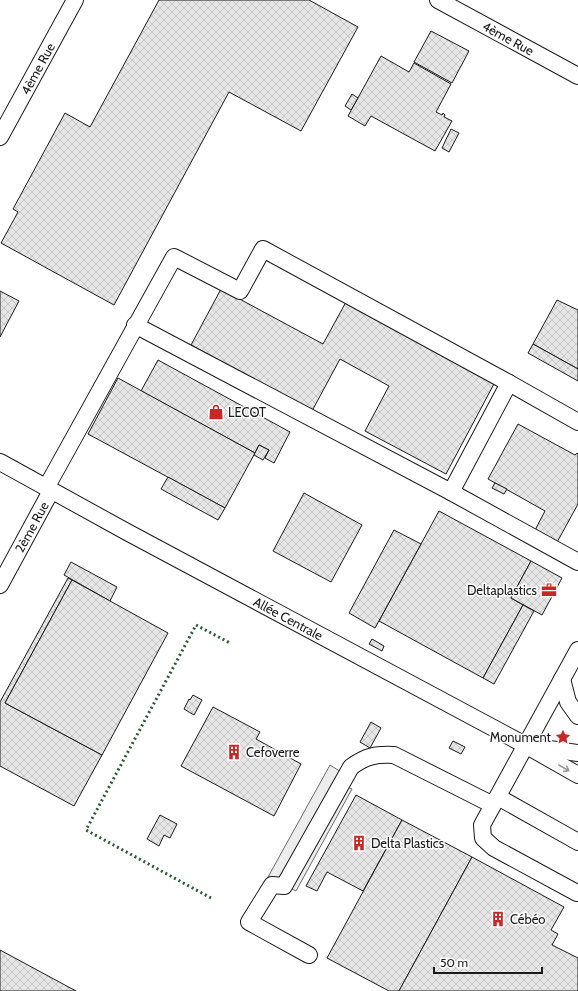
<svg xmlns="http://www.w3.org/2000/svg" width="578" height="991" viewBox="0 0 578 991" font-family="Cabin,sans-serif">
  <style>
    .parking { fill: #ededed; stroke: #6a6a6a }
    .building { fill: url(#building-cross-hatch); stroke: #1a1a1a }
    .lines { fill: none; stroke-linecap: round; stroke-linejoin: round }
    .minor-casing { stroke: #1a1a1a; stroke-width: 18 }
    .minor { stroke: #fff; stroke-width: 16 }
    .hedge { stroke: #2b5a34; stroke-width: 3; stroke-dasharray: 2 3; stroke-linecap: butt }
    .oneway { stroke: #989898 }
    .labels { text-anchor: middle; stroke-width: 3; stroke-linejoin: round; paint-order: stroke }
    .street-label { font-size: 13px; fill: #1a1a1a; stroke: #fff }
    .poi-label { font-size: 13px; fill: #1a1a1a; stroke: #fff; text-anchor: start }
  </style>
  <defs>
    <pattern id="building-cross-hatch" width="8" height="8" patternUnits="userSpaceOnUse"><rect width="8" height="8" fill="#e6e6e6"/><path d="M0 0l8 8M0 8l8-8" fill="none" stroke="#c5c5c5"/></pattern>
  </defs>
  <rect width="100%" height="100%" fill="#fff"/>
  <path class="parking" d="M330,765L346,775L341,784L352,789L296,891L268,877Z"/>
  <g class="building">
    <path d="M159,0H309L358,27L301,131L229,92L114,305L1,243L18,212L13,209L65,113L90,127Z"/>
    <path d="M431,31L469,51L452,83L414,62Z"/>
    <path d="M381,56L409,72L414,63L451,84L436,112L442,115L443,113L445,115L444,117L452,121L435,151L371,116L365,126L348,116Z"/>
    <path d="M352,94L358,98L351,110L345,106Z"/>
    <path d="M451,129L459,133L449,152L442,148Z"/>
    <path d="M221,289L323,344L346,302L495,382L446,474L365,431L389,386L340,359L312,411L191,345Z"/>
    <path d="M0,291L19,301L0,337Z"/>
    <path d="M557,300L578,310V369L533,344Z"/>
    <path d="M533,344L578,369V381L528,353Z"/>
    <path d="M158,360L290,432L274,463L265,458L269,450L259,445L255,453L141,391Z"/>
    <path d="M118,378L255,453L225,508L88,434Z"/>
    <path d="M518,424L575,455L577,453L578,454V504L555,546L533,534L545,511L488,479Z"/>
    <path d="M259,445L269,450L263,460L254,455Z"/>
    <path d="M168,477L225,508L218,520L161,489Z"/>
    <path d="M495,483L507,489L504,494L492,488Z"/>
    <path d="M304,493L362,525L331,582L273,551Z"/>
    <path d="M439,511L531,561L511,598L523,605L483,678L379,621Z"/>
    <path d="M394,530L421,544L375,628L349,613Z"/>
    <path d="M531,561L562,578L542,615L511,598Z"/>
    <path d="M71,562L117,587L110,601L64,575Z"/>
    <path d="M68,578L72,580L5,703L102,755L74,806L0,766V702Z"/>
    <path d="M72,580L168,633L102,755L5,703Z"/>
    <path d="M523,605L534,611L494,684L483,678Z"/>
    <path d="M372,639L384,646L382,651L369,644Z"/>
    <path d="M193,695L202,700L194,715L184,709L189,699L190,700Z"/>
    <path d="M213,707L260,732L256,739L301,764L274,816L181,766Z"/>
    <path d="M371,722L381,728L370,748L360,742Z"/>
    <path d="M453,741L465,747L461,754L449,748Z"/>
    <path d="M356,795L402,820L363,891L327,872L317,891L306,886Z"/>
    <path d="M160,815L177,824L170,838L164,835L159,846L147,839Z"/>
    <path d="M402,820L472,857L399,991H389L327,958Z"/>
    <path d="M472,857L564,907L551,930L558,934L552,945L578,958V991H399Z"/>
    <path d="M0,950L76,991H0Z"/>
  </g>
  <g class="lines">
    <g class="minor-casing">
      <g id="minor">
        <path id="s1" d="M438,0L578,76"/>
        <path id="s2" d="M0,137L75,0"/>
        <path d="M135,325L451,492L509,383L578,422"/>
        <path id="s3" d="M0,462L127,532L527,746L578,775"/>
        <path d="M46,488L174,257L240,291L263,249L509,383"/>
        <path d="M451,492L578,562"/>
        <path id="s4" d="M0,585L51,491"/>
        <path d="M562,679L568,702L578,716"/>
        <path d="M536,747L578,753"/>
        <path d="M498,797L578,842"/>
        <path d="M577,893L494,848L483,838L482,825L578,650"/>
        <path d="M309,955L249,922L272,885L284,886L351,767C366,756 376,754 394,755L493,805"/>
      </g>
    </g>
    <use href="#minor" class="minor"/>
    <path class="hedge" d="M211,898L86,830L196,625L230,643"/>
  </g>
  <defs><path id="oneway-shaft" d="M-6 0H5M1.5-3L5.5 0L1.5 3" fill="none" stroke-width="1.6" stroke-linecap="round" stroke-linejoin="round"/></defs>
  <use class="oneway" href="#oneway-shaft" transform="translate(564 768) rotate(30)"/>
  <defs>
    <g id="shop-bare" transform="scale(1.2)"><path d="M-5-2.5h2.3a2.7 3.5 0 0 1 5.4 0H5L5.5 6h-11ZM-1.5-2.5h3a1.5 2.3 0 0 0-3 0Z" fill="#c62828" stroke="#fff" stroke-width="2.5" paint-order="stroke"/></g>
    <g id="office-bare" transform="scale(1.2)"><path d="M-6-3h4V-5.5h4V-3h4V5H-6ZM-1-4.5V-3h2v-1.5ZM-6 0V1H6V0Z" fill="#c62828" stroke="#fff" stroke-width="2.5" paint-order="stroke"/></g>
    <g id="sight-bare" transform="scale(1.2)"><path d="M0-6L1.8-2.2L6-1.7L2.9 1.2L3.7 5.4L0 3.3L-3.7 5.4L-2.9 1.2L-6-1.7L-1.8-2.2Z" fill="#c62828" stroke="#fff" stroke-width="2.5" paint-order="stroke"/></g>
    <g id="building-bare" transform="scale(1.2)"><path d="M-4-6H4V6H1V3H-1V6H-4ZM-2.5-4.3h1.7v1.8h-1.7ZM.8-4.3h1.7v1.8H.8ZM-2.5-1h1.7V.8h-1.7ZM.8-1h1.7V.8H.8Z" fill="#c62828" stroke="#fff" stroke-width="2.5" paint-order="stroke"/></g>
  </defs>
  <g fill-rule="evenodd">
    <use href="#shop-bare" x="216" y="412"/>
    <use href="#office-bare" x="549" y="590"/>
    <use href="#sight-bare" x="563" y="737"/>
    <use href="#building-bare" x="234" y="752"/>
    <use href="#building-bare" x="359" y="843"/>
    <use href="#building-bare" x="498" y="919"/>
  </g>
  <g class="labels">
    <g class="street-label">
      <text dy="5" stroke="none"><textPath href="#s1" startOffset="80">4ème Rue</textPath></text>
      <text dy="5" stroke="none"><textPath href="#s2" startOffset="78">4ème Rue</textPath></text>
      <text dy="5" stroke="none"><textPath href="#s4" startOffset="66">2ème Rue</textPath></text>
      <text dy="5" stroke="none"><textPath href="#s3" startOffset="328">Allée Centrale</textPath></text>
    </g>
    <g class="poi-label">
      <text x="228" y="417">LECOT</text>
      <text x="537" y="595" text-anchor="end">Deltaplastics</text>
      <text x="551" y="742" text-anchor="end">Monument</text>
      <text x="246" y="757">Cefoverre</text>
      <text x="371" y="848">Delta Plastics</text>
      <text x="510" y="924">Cébéo</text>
    </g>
  </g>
  <path d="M434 967v6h108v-6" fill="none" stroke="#1a1a1a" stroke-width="2"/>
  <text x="440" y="967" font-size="12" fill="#1a1a1a" stroke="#ffffff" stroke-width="3" paint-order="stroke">50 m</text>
</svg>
